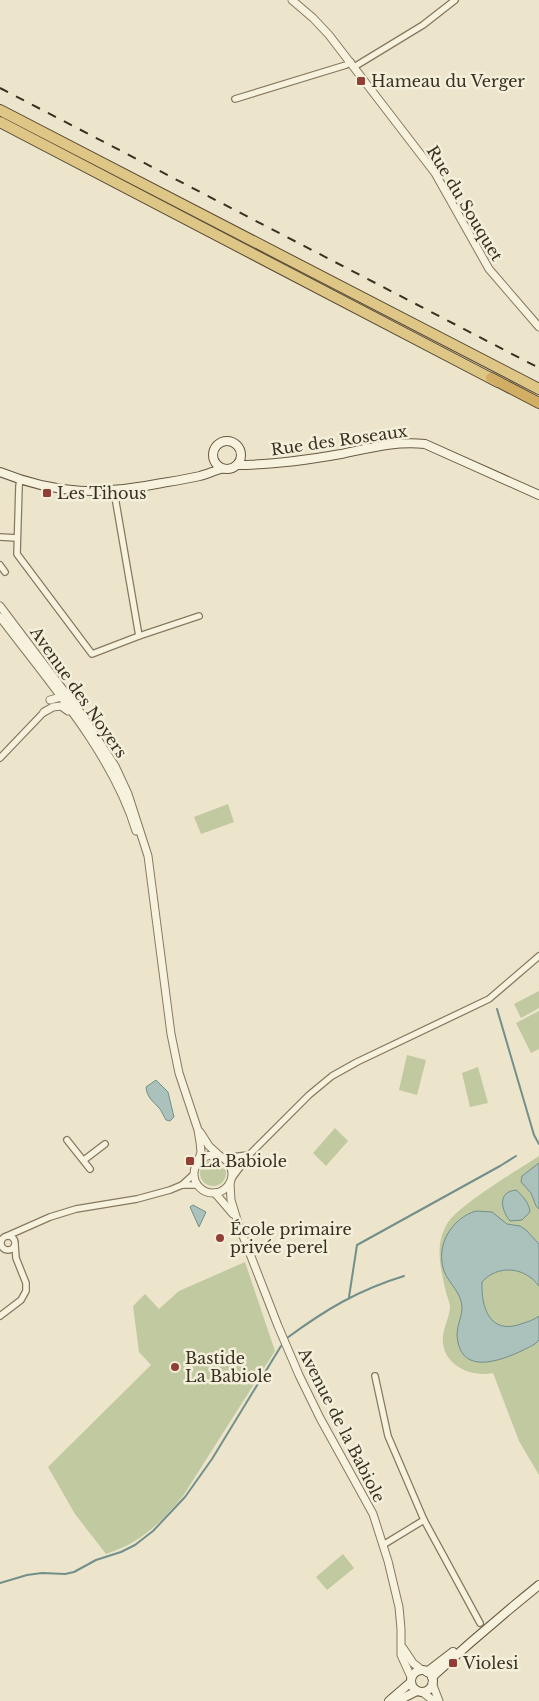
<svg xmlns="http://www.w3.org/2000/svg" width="539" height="1701" viewBox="0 0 539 1701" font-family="'Libre Baskerville',serif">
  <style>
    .green { fill: #c0c99f }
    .water { fill: #abc1bc; stroke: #728f8b }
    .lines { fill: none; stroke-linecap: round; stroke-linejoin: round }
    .stream { stroke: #728f8b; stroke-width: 2 }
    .minor-casing { stroke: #877960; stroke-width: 8 }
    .tertiary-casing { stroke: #877960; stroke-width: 9 }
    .secondary-casing { stroke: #695a43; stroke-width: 10 }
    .trunk-casing { stroke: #564734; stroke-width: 12 }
    .motorway-casing { stroke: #564734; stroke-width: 12 }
    .minor { stroke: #f7f2de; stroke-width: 5.5 }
    .tertiary { stroke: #f7f2de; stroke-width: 7 }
    .secondary { stroke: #f7f2de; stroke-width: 8 }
    .trunk { stroke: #dec686; stroke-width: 10 }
    .motorway { stroke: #d2ae64; stroke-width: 10 }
    .rail { stroke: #393022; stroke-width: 2; stroke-dasharray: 9 9; stroke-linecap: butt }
    .poi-dot { fill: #913f35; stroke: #f3efda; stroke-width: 2 }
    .labels { text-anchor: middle; stroke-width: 5; stroke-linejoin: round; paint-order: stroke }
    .poi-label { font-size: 16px; fill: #393022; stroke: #f3efda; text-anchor: start }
    .street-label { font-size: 16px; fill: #393022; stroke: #f3efda }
  </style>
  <rect width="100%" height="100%" fill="#ece5cb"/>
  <g class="green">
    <path d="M228,804L234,822L201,834L194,817Z"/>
    <path d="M539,991V1008L521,1018L514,1004Z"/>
    <path d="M539,1011V1049L531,1053L516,1023Z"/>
    <path d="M407,1055L426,1060L417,1095L399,1090Z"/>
    <path d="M478,1067L488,1103L470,1107L462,1073Z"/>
    <path d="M335,1128L348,1141L326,1166L313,1153Z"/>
    <path d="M539,1156V1475L519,1441L493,1373C470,1378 440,1364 443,1336C444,1326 450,1316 450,1306C449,1300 446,1294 445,1288C440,1266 435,1244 447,1224C458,1205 518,1170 539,1156Z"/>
    <circle cx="213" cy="1173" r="13"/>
    <path d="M245,1262L275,1351L183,1496C159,1524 142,1542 106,1554L75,1514L48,1467L151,1365L139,1352L133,1306L145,1294L159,1309L179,1291Z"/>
    <path d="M343,1554L354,1568L327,1590L316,1577Z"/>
  </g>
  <g class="water">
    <path d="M156,1080L168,1092L174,1117L170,1121L166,1120C164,1117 162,1112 160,1109C153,1101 147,1098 146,1087Z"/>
    <path d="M539,1163V1209L536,1206L531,1193L521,1182L522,1176Z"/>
    <path d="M516,1190C523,1196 529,1203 530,1212L522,1220L510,1221C501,1210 497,1192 516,1190Z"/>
    <path d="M193,1205L206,1212L199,1227L190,1207Z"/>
    <path d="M476,1211L492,1212L507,1224L520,1226L526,1230L539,1244V1286C525,1267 498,1264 482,1282C481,1308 490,1335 521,1324C527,1322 534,1320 539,1316V1340L535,1344C511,1357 459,1382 457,1334C457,1325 462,1317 462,1308C462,1293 449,1284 444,1271C435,1245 452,1218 476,1211Z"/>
  </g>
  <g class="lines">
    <g class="stream">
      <path d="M497,1009L534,1135L539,1144"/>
      <path d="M349,1297L357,1245L500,1166L516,1156"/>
      <path d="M287,1338C325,1310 358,1290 404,1276"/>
      <path d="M0,1583L27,1575L42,1573L65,1574L74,1572L96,1560L121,1552L135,1545L153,1531L185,1497L212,1459L281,1346"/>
    </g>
    <g class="minor-casing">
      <g id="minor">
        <path d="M354,67L423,25L455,0"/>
        <path d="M235,99L346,65L351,62"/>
        <path d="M20,480L19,486L17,554L92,654L139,636L114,491"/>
        <path d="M0,537L17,538"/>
        <path d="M0,565L5,572"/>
        <path d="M139,636L199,616"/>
        <path d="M0,758L44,712"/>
        <path d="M67,1140L90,1169"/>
        <path d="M223,1158L248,1155"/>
        <path d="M84,1160L105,1144"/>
        <path d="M232,1178L249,1155L309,1095L332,1076L357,1062L489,999L539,956"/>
        <path d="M182,1185H197"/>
        <path d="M7,1236L50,1217L76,1209L137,1199L170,1190L182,1185L194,1174"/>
        <circle cx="8" cy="1243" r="7"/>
        <path d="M0,1316L21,1300L26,1291V1283L16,1258L15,1245"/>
        <path d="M375,1376L388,1436L424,1520L480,1623"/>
        <path d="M383,1545L424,1520"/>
      </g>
    </g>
    <g class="tertiary-casing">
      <g id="tertiary">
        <path d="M292,0L313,18L329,35L435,173L489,269L539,327"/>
        <path d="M0,606L80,712L115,766L128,794L148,856L171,1034L179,1073L198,1130L200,1142L201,1152L198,1162"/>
        <path d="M0,617C48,681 113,754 136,831"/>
        <path d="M50,700L61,697L64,698"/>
        <path d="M44,712L53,707L61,706L68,711"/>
        <path d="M200,1132L209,1146L220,1156"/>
        <circle cx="213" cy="1174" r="19"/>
        <path d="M230,1183L231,1200L238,1223L278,1326L299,1375L320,1418L373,1514L388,1561L399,1607L401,1629V1655L411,1677"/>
        <path d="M215,1193L233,1214"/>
        <path d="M403,1648L413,1663L422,1670"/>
        <path d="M432,1683L439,1701"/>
        <path d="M422,1692L434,1701"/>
      </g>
    </g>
    <g class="secondary-casing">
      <g id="secondary">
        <circle cx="227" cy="455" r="14"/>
        <path d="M237,465C271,465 307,460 341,454C370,448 395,441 425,444L539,495"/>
        <path d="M0,472C57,495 102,495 162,483C174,481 187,479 200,476C207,474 214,471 221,469"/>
        <circle cx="422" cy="1681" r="11"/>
        <path d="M427,1672L453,1652"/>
        <path d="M432,1677C467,1645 502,1615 539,1585"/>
        <path d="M389,1701L411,1682"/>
        <path d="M397,1701L417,1691"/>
      </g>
    </g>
    <g class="trunk-casing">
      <g id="trunk">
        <path d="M0,110L539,389"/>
        <path d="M0,122L498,382"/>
      </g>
    </g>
    <g class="motorway-casing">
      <path id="motorway" d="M491,378L539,403"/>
    </g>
    <use href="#minor" class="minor"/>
    <use href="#tertiary" class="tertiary"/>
    <use href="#secondary" class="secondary"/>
    <use href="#trunk" class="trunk"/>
    <use href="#motorway" class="motorway"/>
    <path class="rail" d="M0,88L539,368"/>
  </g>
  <g class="poi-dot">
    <rect x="356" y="76" width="10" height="10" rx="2.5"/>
    <rect x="42" y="488" width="10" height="10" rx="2.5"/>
    <rect x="185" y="1156" width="10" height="10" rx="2.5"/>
    <circle cx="220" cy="1238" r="5"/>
    <circle cx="175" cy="1367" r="5"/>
    <rect x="448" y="1658" width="10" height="10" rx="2.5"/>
  </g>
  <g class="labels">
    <g class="poi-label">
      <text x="371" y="87">Hameau du Verger</text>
      <text x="57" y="499">Les Tihous</text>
      <text x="200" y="1167">La Babiole</text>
      <text x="230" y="1235">École primaire<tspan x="230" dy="18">privée perel</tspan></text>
      <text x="185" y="1364">Bastide<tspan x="185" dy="18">La Babiole</tspan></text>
      <text x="463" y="1669">Violesi</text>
    </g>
    <g class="street-label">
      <text transform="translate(465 203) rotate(59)" y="6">Rue du Souquet</text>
      <text transform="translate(339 440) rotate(-8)" y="6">Rue des Roseaux</text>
      <text transform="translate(79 692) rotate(55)" y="6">Avenue des Noyers</text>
      <text transform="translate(342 1425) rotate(63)" y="6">Avenue de la Babiole</text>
    </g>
  </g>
</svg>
